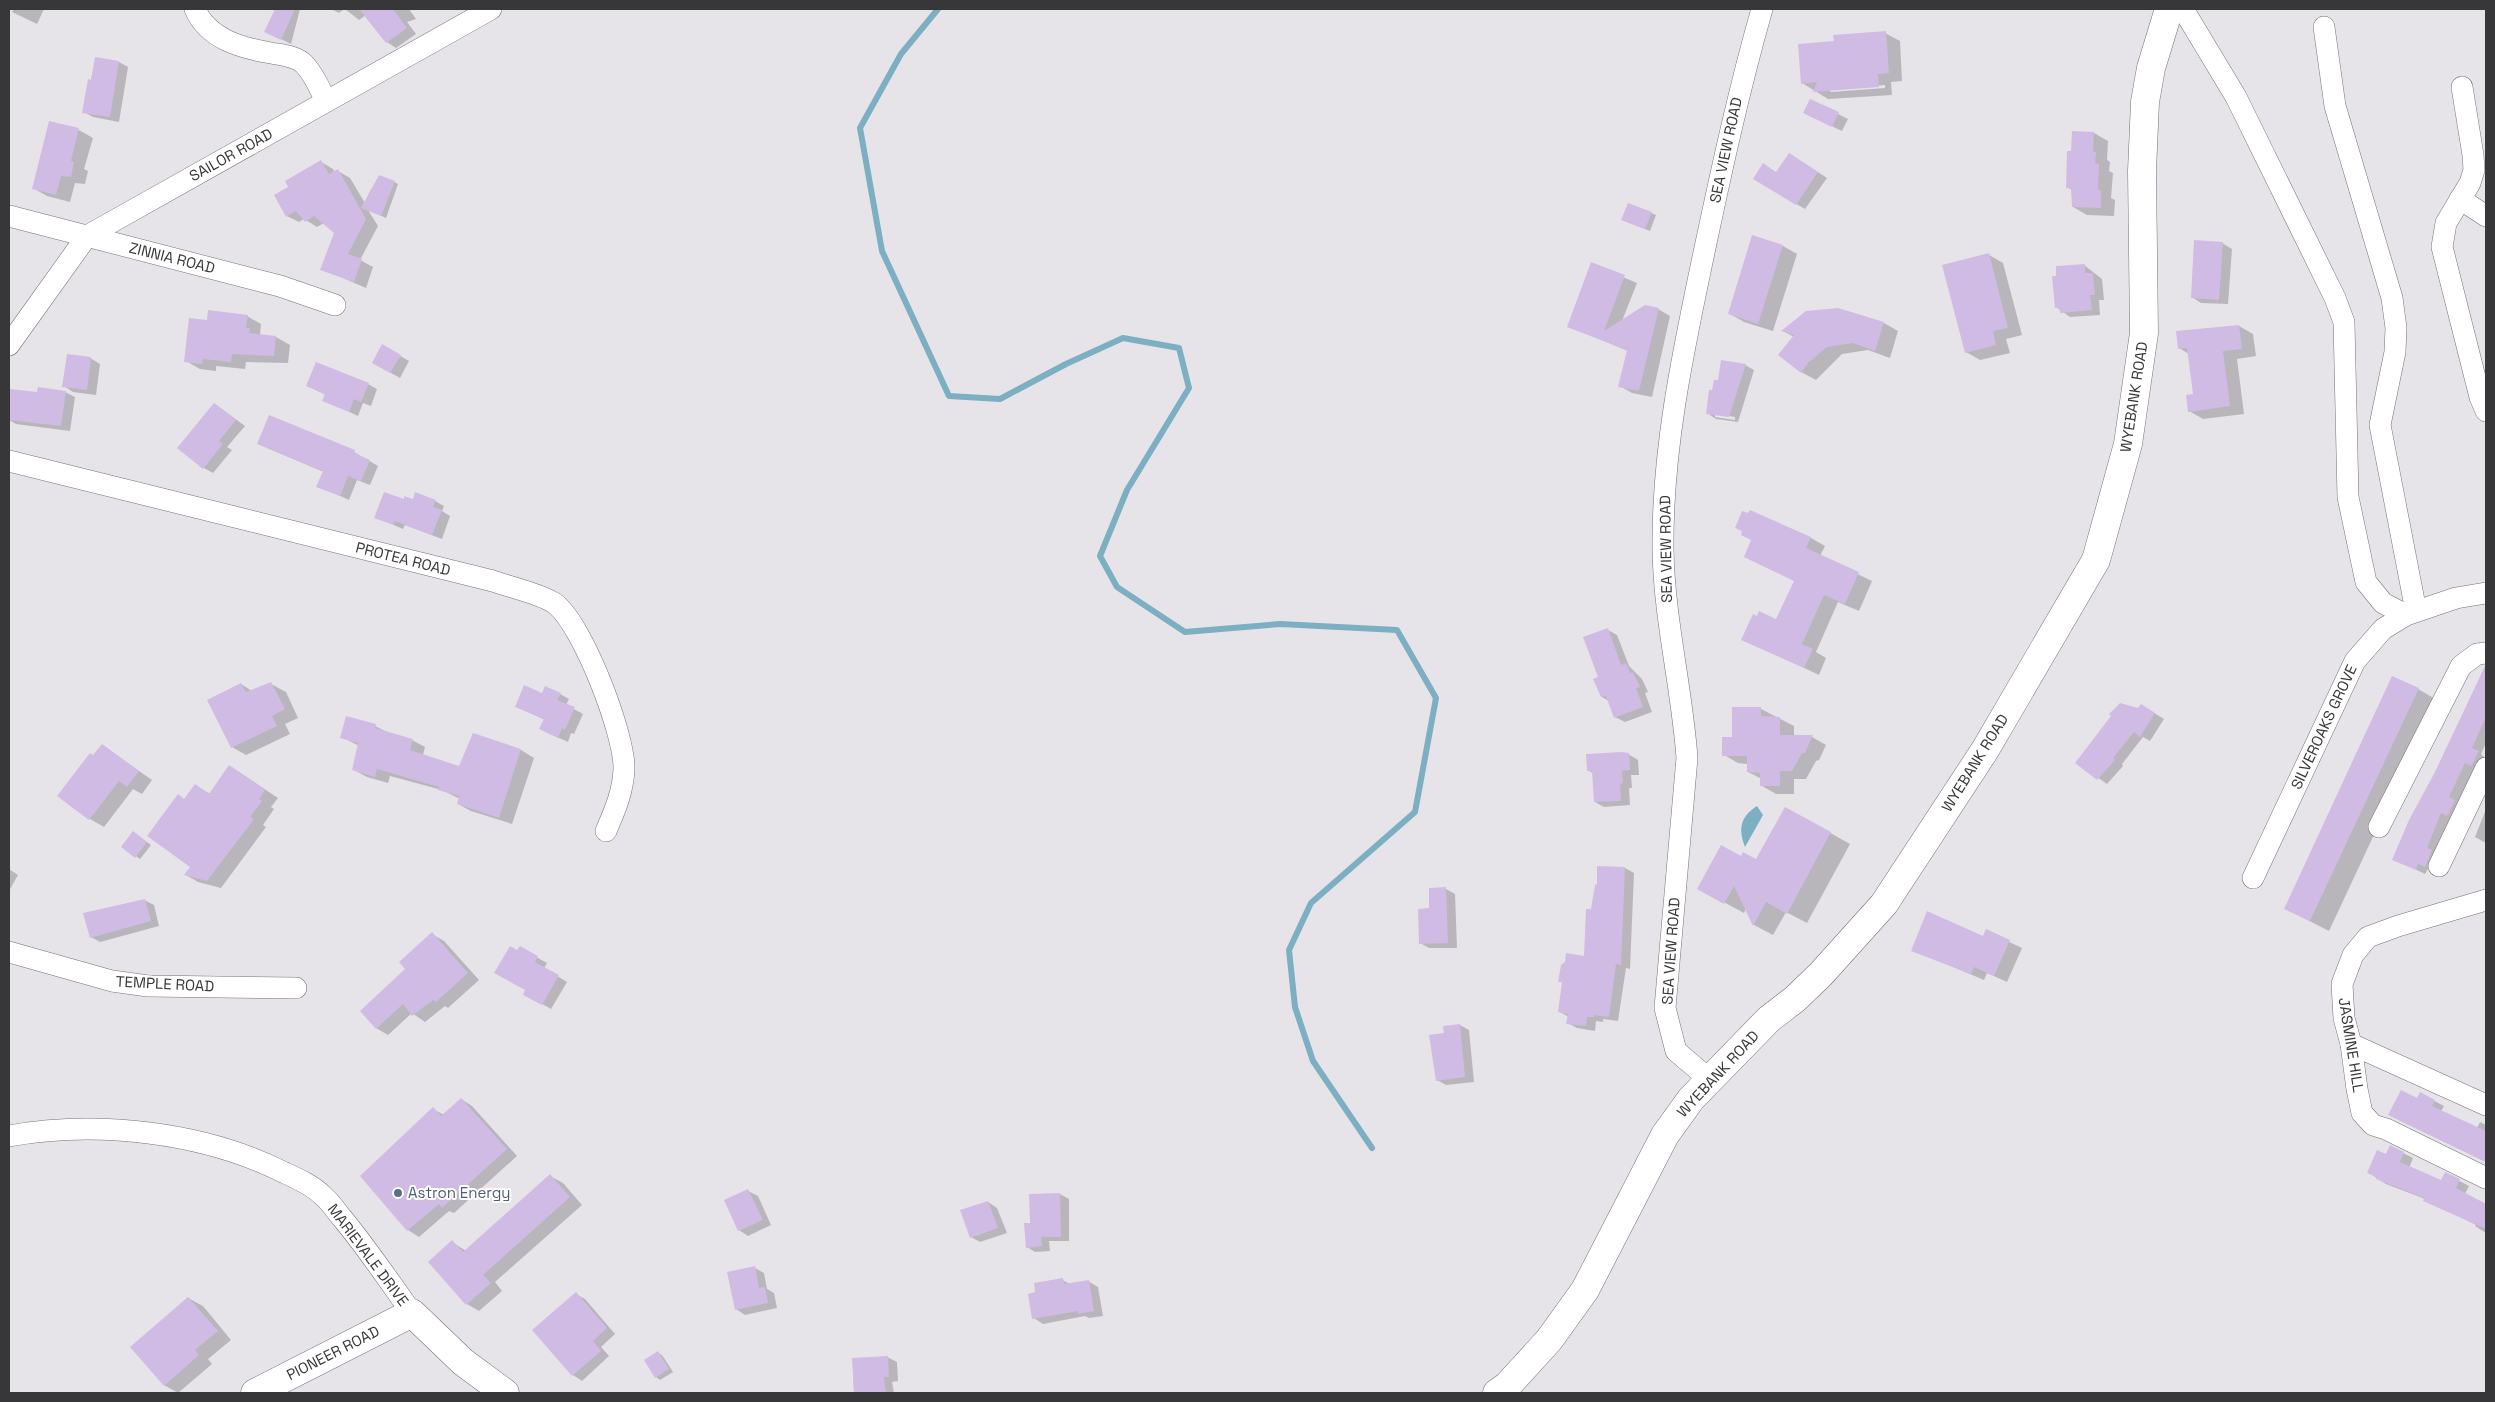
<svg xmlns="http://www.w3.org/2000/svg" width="2495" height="1402" viewBox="0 0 2495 1402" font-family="'Space Grotesk',sans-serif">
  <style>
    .water { fill: #7cafc2 }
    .shadow { fill: #0003; fill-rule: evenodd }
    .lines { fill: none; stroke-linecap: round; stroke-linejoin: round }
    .stream { stroke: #7cafc2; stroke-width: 6 }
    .building { fill: #d0bbe4 }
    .street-casing { stroke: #747277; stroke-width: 22 }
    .secondary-casing { stroke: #747277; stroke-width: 29 }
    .street { stroke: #fff; stroke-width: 21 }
    .secondary { stroke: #fff; stroke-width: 28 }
    .service-dot { fill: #5c6f8a; stroke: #fff; stroke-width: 2 }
    .labels { text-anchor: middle; stroke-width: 4; stroke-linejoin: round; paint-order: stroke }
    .street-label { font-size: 15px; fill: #373638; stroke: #fff }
    .service-label { font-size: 15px; fill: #4e5e75; stroke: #fff; text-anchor: start }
  </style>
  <rect width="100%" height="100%" fill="#e7e4e9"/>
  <path class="water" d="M1757,806L1763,815L1745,847C1738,829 1740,817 1757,806Z"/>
  <g class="shadow">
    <path d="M14,9H44L37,24L12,12Z"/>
    <path d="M276,9H300L291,44L265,31Z"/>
    <path d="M331,9H344L339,13Z"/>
    <path d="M345,9H409L416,19L407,22L416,34L396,48L387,42L366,15L359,20Z"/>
    <path d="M1885,33L1900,41L1902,81L1891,82L1892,95L1828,99L1802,83L1835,43ZM1885,85V88L1831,92L1828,89Z"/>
    <path d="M96,58L119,62L128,67L119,122L93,117L84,112Z"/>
    <path d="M1810,100L1848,119L1842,131L1804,113Z"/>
    <path d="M79,130L93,138L84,169L88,171L85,184L75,183L70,202L47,196L33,188Z"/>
    <path d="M2094,133L2108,141L2107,160L2110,162L2109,171L2113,173L2111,198L2115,200L2114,216L2087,215L2073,207L2072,190L2067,187L2073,153Z"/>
    <path d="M1790,154L1827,178L1805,209L1754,179L1777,173Z"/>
    <path d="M321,162L333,169L335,173L338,171L350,178L365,203L371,189L373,191L394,182L398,184L386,218L368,210L378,226L360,260L373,267L366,288L322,269L335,232L324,223L317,227L304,219L299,222L287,216L289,187Z"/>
    <path d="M1651,213L1656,215L1650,231L1627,222Z"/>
    <path d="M1753,237L1783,246L1797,254L1773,331L1744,322L1730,314Z"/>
    <path d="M2222,243L2232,249L2228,304L2201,303L2192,297Z"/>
    <path d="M1989,255L2003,263L2022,335L2006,339L2010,353L1980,360L1966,352Z"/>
    <path d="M1592,264L1637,283L1622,321L1658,309L1670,316L1652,397L1632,393L1620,386L1628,351L1568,326Z"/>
    <path d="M2084,265L2102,279L2104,300H2099L2100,315L2070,317L2056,307Z"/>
    <path d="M247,316L261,324L260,335L276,337L290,345L288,363L246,362L245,369L216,366V371L200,369L186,361L208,321Z"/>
    <path d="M1884,323L1898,331L1890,358L1868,350L1842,354L1816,380L1801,372L1794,337L1783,331Z"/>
    <path d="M2239,326L2253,334L2256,356L2237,359L2244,414L2203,419L2189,411L2195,395L2189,354L2179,348Z"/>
    <path d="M383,346L409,361L400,378L373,363Z"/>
    <path d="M90,358L100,364L96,395L73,392L64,386Z"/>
    <path d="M1745,365L1754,370L1738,422L1716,419L1707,413L1713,391L1719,382ZM1715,414L1735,417V420L1715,417Z"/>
    <path d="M368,384L377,389L371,406L363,403L358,416L324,400L326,395L308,386Z"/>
    <path d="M11,390L38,394L65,392L75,397L70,431L16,424L9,420Z"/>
    <path d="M215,404L245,426L227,447L232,450L213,473L204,468Z"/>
    <path d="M267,448L354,452L378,466L370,485L357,480L349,500L318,486L324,472Z"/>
    <path d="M404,501H435L444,506L442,511L450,516L442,539L405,525L403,529L375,517Z"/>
    <path d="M1811,538L1825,546L1820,556L1872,581L1859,611L1838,602L1816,652L1826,658L1819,675L1743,639L1777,621L1795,581L1745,557Z"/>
    <path d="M1608,630L1617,635L1629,666L1642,679L1648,692L1645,693L1652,712L1625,722L1615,717L1609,701L1602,697L1600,678Z"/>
    <path d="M2482,675L2486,676V743L2481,754L2486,759L2434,871L2428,869L2425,874L2394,859Z"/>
    <path d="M241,684L252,691L271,684L286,692L298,718L285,724L290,734L246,755L232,747Z"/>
    <path d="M2418,689L2437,700L2329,931L2286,909Z"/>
    <path d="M560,694L569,699L566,705L583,714L574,734L571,733L568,742L550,734L545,720L526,711L543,695Z"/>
    <path d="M1761,709L1794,726V737H1812L1826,745L1819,760L1816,761L1806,779H1794V794H1776L1762,786V779L1748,772V764L1738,763L1724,755L1733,738Z"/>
    <path d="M2151,711L2164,719L2150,741L2143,737L2122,764L2123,766L2107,784L2077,763Z"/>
    <path d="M375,726L389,733L412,740L425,747L423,755L460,768L521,750L534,758L512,824L471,811L458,804L460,799L442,790L390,776L388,783L367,777L354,770L359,746L342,737Z"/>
    <path d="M102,745L152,780L142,794L133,789L104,827L90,819L94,757Z"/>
    <path d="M1628,754L1638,760L1639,775H1631L1632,788H1629L1630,805L1604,807L1595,802L1593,773L1589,771Z"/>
    <path d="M230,766L278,798L271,807L274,809L263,825L266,827L221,888L198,882L186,875L192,867L185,800L195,785L210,794Z"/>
    <path d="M1786,808L1850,844L1807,923L1786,912L1773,935L1754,925L1746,908L1744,913L1718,899L1741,858L1756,861Z"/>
    <path d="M2486,809V843L2475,837Z"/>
    <path d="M137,835L151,845L140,859L122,846Z"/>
    <path d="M1625,868L1634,873L1630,969L1626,968L1618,1021L1603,1019V1022L1596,1021L1595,1031L1577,1028L1568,1023L1569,1017L1560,1012L1563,983L1560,981L1585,958Z"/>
    <path d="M9,869L18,875L9,891Z"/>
    <path d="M1446,889L1455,894L1457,948H1429L1420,943L1431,909Z"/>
    <path d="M144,900L154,905L159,926L100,942L91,937Z"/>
    <path d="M1986,931L2022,948L2007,982L1987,973L1984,980L1913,950L1984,937Z"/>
    <path d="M432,934L444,941L479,980L448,1008L445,1006L425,1022L412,1013L388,1035L376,1028L407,969Z"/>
    <path d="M520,948L547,963L544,968L567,982L551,1009L525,994L527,990L518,952Z"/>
    <path d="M1460,1025L1469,1030L1474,1082L1446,1085L1437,1080L1446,1034Z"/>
    <path d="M2421,1094L2444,1106L2441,1111L2477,1128L2480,1122L2486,1125V1162L2399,1120Z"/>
    <path d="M461,1099L472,1106L517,1156L454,1213L449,1211L419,1237L408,1230L361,1176L433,1109L444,1115Z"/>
    <path d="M2391,1147L2413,1158L2409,1168L2442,1182L2446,1174L2469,1186L2465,1194L2486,1204V1233L2475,1226L2476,1225L2425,1199L2386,1184L2369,1173L2387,1155Z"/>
    <path d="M550,1176L563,1183L582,1205L495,1282L502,1291L479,1311L467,1304L452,1242L466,1251Z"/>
    <path d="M748,1191L758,1196L771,1225L748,1236L739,1230Z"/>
    <path d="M1060,1194L1069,1199V1241H1049L1050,1251L1035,1252L1027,1247L1031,1224L1030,1195Z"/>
    <path d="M988,1202L997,1208L1007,1233L980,1242L971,1237Z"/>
    <path d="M755,1268L764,1273L767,1289L774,1293L777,1308L745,1315L736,1309Z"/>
    <path d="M1062,1280L1070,1284L1088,1281L1098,1287L1103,1316L1089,1318L1085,1316L1043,1324L1034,1318L1037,1293Z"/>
    <path d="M576,1294L585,1299L615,1334L601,1347L609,1356L582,1381L573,1375Z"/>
    <path d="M188,1298L203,1306L231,1340L208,1359L212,1364L178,1393L164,1385Z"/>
    <path d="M658,1353L662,1355L673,1372L660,1380L656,1377Z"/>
    <path d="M887,1357L897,1362L898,1381L892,1382L894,1393H854L853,1359Z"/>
  </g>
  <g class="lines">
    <path class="stream" d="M938,9L901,54L860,128L882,251L949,396L1000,399L1066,364L1123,338L1179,348L1189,388L1127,490L1100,556L1117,587L1185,632L1280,624L1397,630L1436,698L1415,812L1311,903L1289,950L1295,1007L1313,1061L1372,1148"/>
  </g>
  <g class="building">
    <path d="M275,9H295L281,40L264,32Z"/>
    <path d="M359,9H393L407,28L386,43Z"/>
    <path d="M1886,31L1889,73L1878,74L1879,87L1813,92L1817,82L1801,84L1798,44L1834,41L1833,35Z"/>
    <path d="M95,57L119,61L110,117L82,113L88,79L91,80Z"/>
    <path d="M1810,99L1839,112L1832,127L1803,113Z"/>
    <path d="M49,121L79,128L71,161L74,162L71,177L61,176L56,195L32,189Z"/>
    <path d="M2072,131L2094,132L2093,152H2096L2095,163L2099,164L2098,190H2101V208L2072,207L2071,188H2066L2067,151H2071Z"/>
    <path d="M1789,153L1818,172L1796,205L1753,179L1763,163L1776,172Z"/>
    <path d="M321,160L329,174L338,169L366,219L348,254L362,259L354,282L320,270L334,233L314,216L305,222L296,211L286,217L274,195L288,187L285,181Z"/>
    <path d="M379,175L395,181L381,216L361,208Z"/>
    <path d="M1628,203L1652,212L1645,229L1621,220Z"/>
    <path d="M1752,235L1783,245L1758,324L1728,314Z"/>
    <path d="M2194,240L2223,242L2219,300L2191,298Z"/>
    <path d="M1989,253L2008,328L1993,331L1996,345L1965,353L1942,265Z"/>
    <path d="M1591,262L1625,275L1604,331L1645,305L1659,308L1639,391L1618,387L1627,350L1567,327Z"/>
    <path d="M2085,264V273H2093L2095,295H2090L2092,310L2060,313V308H2055L2052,276H2056V266Z"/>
    <path d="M1838,308L1884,322L1875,351L1853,343L1827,347L1808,363L1801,373L1778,355L1794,335L1781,331L1806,311Z"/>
    <path d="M208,310L248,315L246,328H250L249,333L276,336L274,356L232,354L231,362L203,359L202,364L184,362L189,318L207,320Z"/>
    <path d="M2239,325L2242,349L2223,351L2230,406L2188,412L2186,395L2193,394L2187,348L2178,349L2176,331Z"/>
    <path d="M382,344L401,355L390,373L372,363Z"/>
    <path d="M67,354L91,357L87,390L62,387Z"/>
    <path d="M1721,360L1746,364L1729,417L1706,414L1709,390H1712L1714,380H1718Z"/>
    <path d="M316,362L369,383L361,402L354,399L349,412L322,401L325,394L306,386Z"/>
    <path d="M38,387L66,391L61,426L9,420L10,389L37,392Z"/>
    <path d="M214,403L236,420L219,441L223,444L203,469L177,448Z"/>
    <path d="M269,415L355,450L354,453L370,460L361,481L348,476L340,496L316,487L323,471L257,444Z"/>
    <path d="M384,492L404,499V496L413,499L415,492L436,500L433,507L442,510L432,535L395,521L394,525L374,518Z"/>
    <path d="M1750,510L1811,537L1806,548L1859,572L1845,604L1824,595L1802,644L1813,649L1804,668L1741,640L1753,614L1757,616L1759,611L1776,619L1794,581L1744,557L1751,540L1741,535L1742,531L1735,528L1742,511L1748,513Z"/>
    <path d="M1608,628L1621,665L1626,663L1630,673L1633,672L1640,687L1636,688L1643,707L1614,718L1606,696L1601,697L1593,679L1598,677L1583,637Z"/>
    <path d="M2485,666L2486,717L2472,748L2479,751L2471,766L2465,763L2449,797L2455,800L2447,816L2441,813L2427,848L2432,850L2425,867L2418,864L2416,870L2392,860L2409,820L2435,772Z"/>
    <path d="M2392,676L2419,688L2310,921L2284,909Z"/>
    <path d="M271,682L285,709L272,716L277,726L231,748L207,700L241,683L246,692Z"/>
    <path d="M524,685L542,693L545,686L561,693L557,700L575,707L565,730L562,728L558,738L539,729L544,719L515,707Z"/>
    <path d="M2120,703L2138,708L2141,704L2155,713L2140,737L2134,732L2113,758L2115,760L2097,780L2075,763L2111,716L2109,714Z"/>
    <path d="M1732,707H1761V716L1780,717V735H1813L1805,753H1802L1792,771H1780V786H1760V773L1747,772V756H1722V737H1732Z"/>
    <path d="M346,716L376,724L375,728L413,739L410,750L459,766L473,733L521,749L499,818L457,804L459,796L438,790L439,787L377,769L375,777L352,770L358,743L340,738Z"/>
    <path d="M102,744L139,771L127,787L119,781L89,820L57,796L90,753L93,755Z"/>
    <path d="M1622,752L1629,753L1630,770L1622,771L1623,783L1620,784L1621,801L1594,802L1592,771H1587L1586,754Z"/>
    <path d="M229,765L265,790L259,799L262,801L250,817L254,819L207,881L184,875L190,867L147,836L178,794L184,799L195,784L209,794Z"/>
    <path d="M1785,807L1831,832L1787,914L1766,902L1753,926L1734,886L1724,904L1697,889L1721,845L1741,856L1743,852L1756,859Z"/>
    <path d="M133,831L147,842L135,858L121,847Z"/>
    <path d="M1597,866L1625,867L1621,965L1616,964L1609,1017L1594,1015V1017H1587L1586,1026L1566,1024L1568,1014L1558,1012L1562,982H1558L1561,965L1565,962L1566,953L1584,956L1586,909H1591L1595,885L1597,884Z"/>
    <path d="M1446,887L1448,943L1419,944L1418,909L1429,908V888Z"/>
    <path d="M145,899L151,921L90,938L83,913Z"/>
    <path d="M1927,911L1983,936L1986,929L2010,940L1994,976L1974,967L1971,974L1911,951Z"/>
    <path d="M432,932L468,973L436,1002L433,1000L412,1016L403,1004L376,1029L360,1011L405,969L399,962Z"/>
    <path d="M510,946L517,950L520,946L538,956L535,962L559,975L542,1005L523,995L525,990L494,973Z"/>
    <path d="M1460,1024L1465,1077L1436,1081L1429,1035L1444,1033L1443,1026Z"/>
    <path d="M2401,1090L2417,1098L2420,1092L2435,1100L2432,1106L2486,1131V1162L2388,1115Z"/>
    <path d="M461,1098L507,1149L442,1208L439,1204L407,1231L360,1176L433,1107L441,1116Z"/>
    <path d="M2390,1145L2404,1152L2400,1162L2441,1180L2445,1172L2460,1179L2456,1188L2486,1204V1229L2423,1201L2424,1198L2376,1179L2377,1177L2367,1173L2377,1150L2386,1154Z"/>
    <path d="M550,1174L570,1197L483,1275L491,1283L466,1305L428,1262L452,1240L463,1252Z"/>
    <path d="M748,1189L763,1220L738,1231L724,1200Z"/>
    <path d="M1060,1193L1061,1237H1041L1042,1246L1026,1248L1024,1223H1030L1029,1194Z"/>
    <path d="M988,1201L998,1228L970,1238L960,1210Z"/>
    <path d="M755,1266L759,1288L765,1287L768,1303L735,1310L727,1272Z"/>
    <path d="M1063,1278L1064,1284L1089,1280L1094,1311L1078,1314V1311L1032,1319L1028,1294L1035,1292L1034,1283Z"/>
    <path d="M576,1292L607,1328L593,1341L601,1351L572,1376L532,1330Z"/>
    <path d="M188,1297L218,1331L195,1350L199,1355L164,1386L130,1347Z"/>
    <path d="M658,1351L669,1369L655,1378L644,1360Z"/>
    <path d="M888,1356L889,1377H884L886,1393H854L852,1358Z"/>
  </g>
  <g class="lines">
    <g class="street-casing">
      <g id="street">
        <path d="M195,9C208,39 241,48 271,53C282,55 296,56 304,64C314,74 320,89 326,101"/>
        <path d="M2183,9L2236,97L2335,298L2344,322L2348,497L2366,582L2383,603L2406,615"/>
        <path d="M2324,27L2335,106L2392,298L2396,328L2395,352L2380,425L2416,611"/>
        <path d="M2462,87L2473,155L2474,170L2470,183L2446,223L2442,247L2480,397L2486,411"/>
        <path d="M2460,199L2486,216"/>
        <path d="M9,216L280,286L335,305"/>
        <path d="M9,345L87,236L491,9"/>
        <path d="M9,461L493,581C509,587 541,594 554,603C582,622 625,735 624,769C623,792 615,810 606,831"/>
        <path d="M2379,827L2461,666L2477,654L2486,653"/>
        <path d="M2439,866L2486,768"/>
        <path d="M2253,878L2355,661L2383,629L2406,615L2456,598L2486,593"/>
        <path d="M2486,900L2398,926L2368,937L2353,955L2342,984L2344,1018L2351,1044L2357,1089L2362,1113L2373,1125L2386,1129L2486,1178"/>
        <path d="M9,952L112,981L148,986L296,988"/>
        <path d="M2351,1044L2486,1105"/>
        <path d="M1710,1080L1676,1051L1665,1008L1687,758C1682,688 1664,619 1663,549C1662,452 1682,357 1702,262C1720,177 1738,93 1762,9"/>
        <path d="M9,1136C97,1120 203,1132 283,1172C296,1178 312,1185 322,1195C330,1201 336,1211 342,1218C367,1248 389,1281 412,1313"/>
      </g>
    </g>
    <g class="secondary-casing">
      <g id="secondary">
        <path d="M255,1393L412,1313L463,1362L505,1393"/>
        <path d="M1497,1393L1507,1386L1549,1340L1585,1290L1665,1135L1691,1099L1769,1019L1795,999L1821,974L1884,904L1985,750L2096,560L2128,444L2144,333L2142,171L2145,102L2151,68L2169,9"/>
      </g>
    </g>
    <use href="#street" class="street"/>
    <use href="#secondary" class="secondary"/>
  </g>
  <circle class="service-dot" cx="398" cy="1193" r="5"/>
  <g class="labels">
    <g class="street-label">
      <text transform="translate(1726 150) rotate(-78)" y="5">SEA VIEW ROAD</text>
      <text transform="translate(231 155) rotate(-29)" y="5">SAILOR ROAD</text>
      <text transform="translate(172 258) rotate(14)" y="5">ZINNIA ROAD</text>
      <text transform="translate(2134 397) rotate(-81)" y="5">WYEBANK ROAD</text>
      <text transform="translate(1666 549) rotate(-91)" y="5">SEA VIEW ROAD</text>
      <text transform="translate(403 559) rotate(14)" y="5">PROTEA ROAD</text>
      <text transform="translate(2324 727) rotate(-65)" y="5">SILVEROAKS GROVE</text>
      <text transform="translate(1975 763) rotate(-58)" y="5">WYEBANK ROAD</text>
      <text transform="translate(1671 951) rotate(-86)" y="5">SEA VIEW ROAD</text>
      <text transform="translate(165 984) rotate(3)" y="5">TEMPLE ROAD</text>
      <text transform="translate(2351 1045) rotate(81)" y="5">JASMINE HILL</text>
      <text transform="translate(1718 1074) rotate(-47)" y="5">WYEBANK ROAD</text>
      <text transform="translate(368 1255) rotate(53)" y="5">MARIEVALE DRIVE</text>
      <text transform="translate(333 1353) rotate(-27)" y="5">PIONEER ROAD</text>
    </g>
    <g class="service-label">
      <text x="408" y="1198">Astron Energy</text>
    </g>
  </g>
  <rect width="2495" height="1402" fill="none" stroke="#373638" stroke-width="20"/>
</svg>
